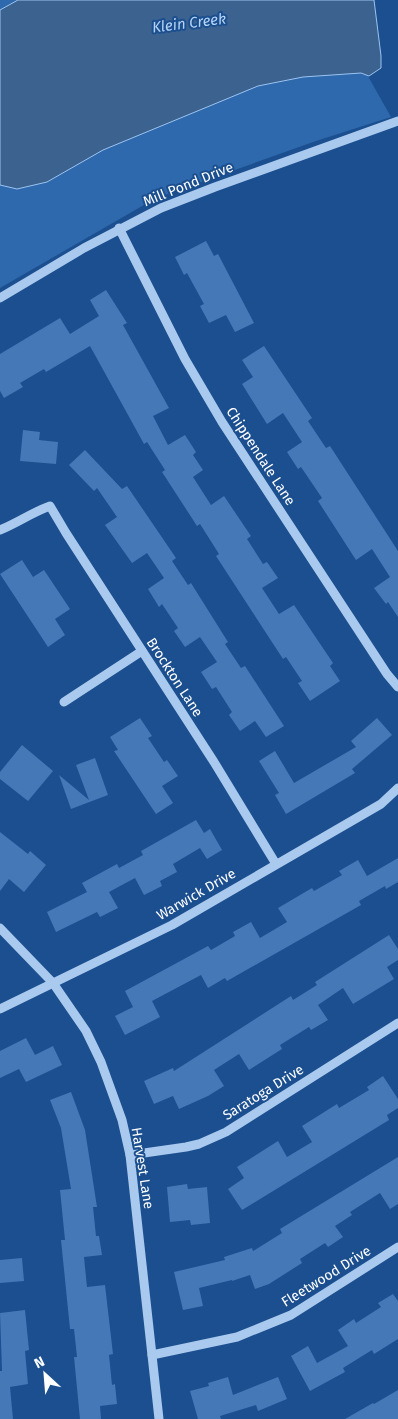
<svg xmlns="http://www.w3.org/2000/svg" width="398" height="1419" viewBox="0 0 398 1419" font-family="'Fira Sans',sans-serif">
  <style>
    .green { fill: #2e69ad }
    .water { fill: #3c6290; stroke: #9cc4f0 }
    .building { fill: #4478b7 }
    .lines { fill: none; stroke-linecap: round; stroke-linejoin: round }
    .minor { stroke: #a9c9ee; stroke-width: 9 }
    .labels { text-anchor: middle; stroke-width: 4; stroke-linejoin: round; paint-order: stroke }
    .street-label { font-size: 14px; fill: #fff; stroke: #1b4f8f }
    .water-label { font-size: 15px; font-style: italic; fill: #b5d3f5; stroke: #1b4f8f }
  </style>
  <rect width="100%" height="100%" fill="#1b4f8f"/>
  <path class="green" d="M0,0H325L391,117L316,141L156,198L0,288Z"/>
  <path class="water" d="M18,0H374L381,56V68L369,76L361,73L303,77L258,86L103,150L47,182L17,189L0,185V10Z"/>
  <g class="building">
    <path d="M206,241L214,256L218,254L254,323L235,332L226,315L209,323L200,306L204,304L187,273L184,275L175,257Z"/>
    <path d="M106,290L127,323L123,325L169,408L153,416L168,445L185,435L196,452L193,455L203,470L193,477L211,505L224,496L251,536L247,539L263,564L267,562L278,578L262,588L279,614L294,605L333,663L330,666L340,681L310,701L298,683L302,681L286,657L283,659L216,556L219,554L200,524L197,526L162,472L165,470L147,442L144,444L90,346L46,372L44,369L20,383L23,387L4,398L0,391V354L60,318L70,334L99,316L90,300Z"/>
    <path d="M264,346L312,418L308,421L326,448L330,446L398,551V617L388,602L386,604L374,588L390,577L372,549L356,560L318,501L322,498L301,467L298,469L287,452L302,442L283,413L267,424L242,384L253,377L242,360Z"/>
    <path d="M23,430L40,432L39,440L58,442L56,464L20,461Z"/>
    <path d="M85,450L122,489L127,486L176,558L172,561L188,585L191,583L228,642L225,644L241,668L245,666L284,726L266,737L255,721L240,731L229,715L232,712L216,687L212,689L201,672L217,662L200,637L185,647L174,631L178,628L162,604L159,607L148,589L164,578L147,553L132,563L105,525L117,517L97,488L94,491L69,465Z"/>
    <path d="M22,560L33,577L44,570L70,609L55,619L65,635L48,647L0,574Z"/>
    <path d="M140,718L152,736L148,738L164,762L167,760L178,776L162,786L173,803L156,814L114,751L118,750L110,737Z"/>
    <path d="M377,718L392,735L352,769L355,773L286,814L275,795L279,793L259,761L275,751L294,783L356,747L351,741Z"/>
    <path d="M22,745L53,771L28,801L0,779V772Z"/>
    <path d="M95,758L108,795L71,809L59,775L89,800L76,765Z"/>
    <path d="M196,820L204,833L210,829L222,850L207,859L200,848L173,864L177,872L160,881L162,886L144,895L135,878L109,892L118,908L100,917L97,912L56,932L47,912L87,892L82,883L117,864L119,868L143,855L141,851Z"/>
    <path d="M0,832L28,854L30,851L46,865L24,892L9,879L0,891Z"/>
    <path d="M398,858V882L386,889L385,886L359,901L361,905L227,981L225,978L208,988L201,975L152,1001L160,1017L125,1035L115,1016L133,1007L125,991L208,946L211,950L235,936L233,932L251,922L260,938L287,922L278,908L312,888L314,891L342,875L339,871L358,860L367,876Z"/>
    <path d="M389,935L398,949V960L387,967L394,979L353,1004L343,988L318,1005L328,1020L311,1030L309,1027L280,1045L282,1049L249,1070L239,1054L214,1070L224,1086L208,1096L179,1109L173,1096L154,1104L144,1081L173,1068L174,1071L291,996L293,1000L317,985L315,982Z"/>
    <path d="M26,1038L35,1055L53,1046L62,1065L26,1082L19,1069L0,1078V1051Z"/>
    <path d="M383,1076L398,1099V1108L387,1115L389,1120L242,1210L228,1189L244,1178L237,1167L278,1141L287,1157L312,1142L302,1126L337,1104L339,1108L369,1090L367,1087Z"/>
    <path d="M71,1092L85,1130L97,1207H93L96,1236H99L102,1255L84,1257L87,1287L105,1285L113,1354L109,1355L112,1385L115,1384L117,1404L100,1406L101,1419H80L74,1357H77L74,1329H70L61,1240H65L60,1190L71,1189L61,1128L50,1100Z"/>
    <path d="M398,1157V1204L390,1209L380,1193L350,1212L352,1215L335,1226L343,1237L328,1247L325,1243L300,1259L302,1263L269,1284L255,1289L250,1275L232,1281V1280L199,1288L203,1306L183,1310L174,1272L225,1260L224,1257L252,1248L253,1251L282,1233L280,1229Z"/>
    <path d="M187,1184L188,1189L207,1187L210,1223L191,1225L190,1220L170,1222L167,1187Z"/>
    <path d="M22,1258L24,1281L0,1283V1260Z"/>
    <path d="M393,1294L398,1301V1339L374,1354L372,1350L343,1368L345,1372L310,1391L291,1356L308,1346L317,1363L348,1346L338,1330L354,1319L356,1323L381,1307L378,1303Z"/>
    <path d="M25,1310L29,1350L25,1351L28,1384L10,1387L13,1419H0V1371H2L0,1313Z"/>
    <path d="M228,1377L233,1395L278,1377L287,1399L258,1411L256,1405L220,1416L221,1419H198L190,1391L209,1386L208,1383Z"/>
    <path d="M398,1390V1419H345L373,1403L374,1404Z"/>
  </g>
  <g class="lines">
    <g class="minor">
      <path d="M119,228L185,359L222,422L387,674L398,687"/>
      <path d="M0,298L84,248L161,208L215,187L398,121"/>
      <path d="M0,530C17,523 33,512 50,506L66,533L214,762L276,864"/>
      <path d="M64,702L142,651"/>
      <path d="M0,928L53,983L86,1031L101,1062L122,1120L130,1155L159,1419"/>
      <path d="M0,1009L172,925L381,804L398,788"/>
      <path d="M130,1155L186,1147L199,1144L226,1132L398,1023"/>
      <path d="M152,1355L237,1337L291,1315L398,1247"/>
    </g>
  </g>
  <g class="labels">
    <g class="street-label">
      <text transform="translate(188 184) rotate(-22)" y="5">Mill Pond Drive</text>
      <text transform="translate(261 456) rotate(57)" y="5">Chippendale Lane</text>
      <text transform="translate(175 677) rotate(57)" y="5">Brockton Lane</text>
      <text transform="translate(196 894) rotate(-30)" y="5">Warwick Drive</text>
      <text transform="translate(263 1092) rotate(-32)" y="5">Saratoga Drive</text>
      <text transform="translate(143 1168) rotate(81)" y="5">Harvest Lane</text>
      <text transform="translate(326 1276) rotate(-32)" y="5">Fleetwood Drive</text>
    </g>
    <g class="water-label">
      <text transform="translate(189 23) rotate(-7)" y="5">Klein Creek</text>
    </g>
  </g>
  <g transform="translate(45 1374) rotate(334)" stroke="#1b4f8f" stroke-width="4" paint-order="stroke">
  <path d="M0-4L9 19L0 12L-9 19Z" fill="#ffffff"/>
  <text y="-8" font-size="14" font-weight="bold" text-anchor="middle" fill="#ffffff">N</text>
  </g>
</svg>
